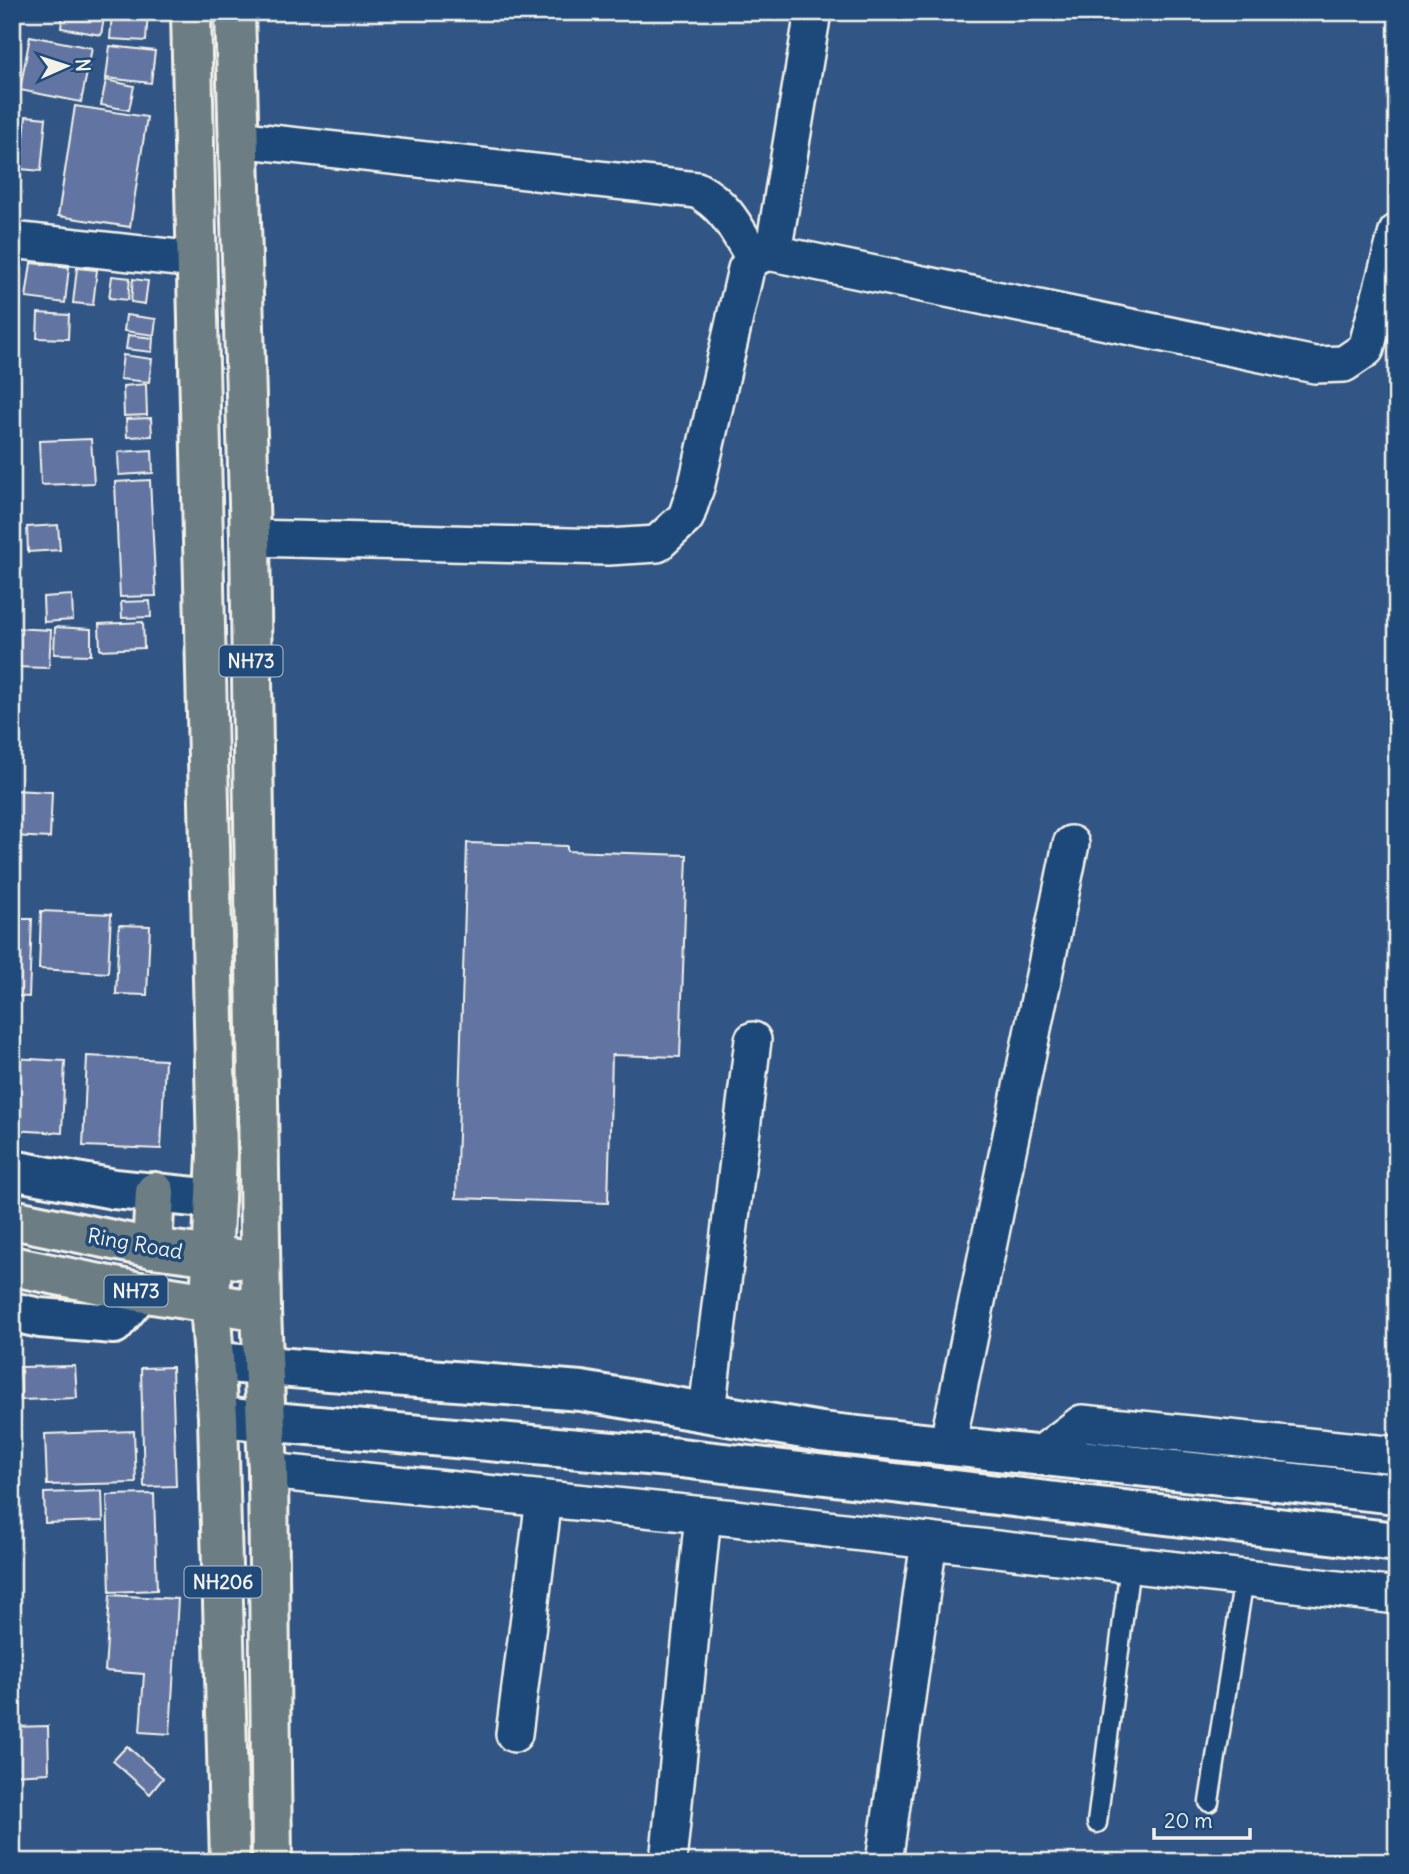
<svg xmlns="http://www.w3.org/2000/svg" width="1409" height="1874" viewBox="0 0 1409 1874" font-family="Delius,sans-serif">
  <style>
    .building { fill: #6275a2; stroke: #f4f1e8; stroke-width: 2 }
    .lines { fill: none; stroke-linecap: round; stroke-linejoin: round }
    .lane-casing { stroke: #f4f1e8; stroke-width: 23 }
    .street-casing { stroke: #f4f1e8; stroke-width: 40 }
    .secondary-casing { stroke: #f4f1e8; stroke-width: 44 }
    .primary-casing { stroke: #f4f1e8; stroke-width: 44 }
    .highway-casing { stroke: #f4f1e8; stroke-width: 44 }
    .lane { stroke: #1f4a7a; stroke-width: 18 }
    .street { stroke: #1f4a7a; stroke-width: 35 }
    .secondary { stroke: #1f4a7a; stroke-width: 38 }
    .primary { stroke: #6c7e84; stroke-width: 38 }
    .highway { stroke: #6c7e84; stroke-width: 38 }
    .labels { text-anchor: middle; stroke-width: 7; stroke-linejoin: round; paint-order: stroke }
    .shield { fill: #1f4a7a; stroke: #b4bfc7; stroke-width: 2 }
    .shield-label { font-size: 19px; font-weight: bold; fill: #f4f1e8 }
    .street-label { font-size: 21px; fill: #f4f1e8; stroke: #1f4a7a }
  </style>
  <rect width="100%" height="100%" fill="#315585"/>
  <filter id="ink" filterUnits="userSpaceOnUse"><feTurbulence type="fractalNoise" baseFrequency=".0143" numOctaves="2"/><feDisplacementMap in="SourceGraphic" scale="14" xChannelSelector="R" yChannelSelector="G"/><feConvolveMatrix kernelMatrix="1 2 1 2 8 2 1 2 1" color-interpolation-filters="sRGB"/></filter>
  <g filter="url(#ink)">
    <g class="building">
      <path d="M63,12H105L101,35L61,28Z"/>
      <path d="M112,12H148L146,41L110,39Z"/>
      <path d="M30,36L92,48L81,102L20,90Z"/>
      <path d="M110,46L155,51L151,83L106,78Z"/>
      <path d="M106,80L134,86L129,110L101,105Z"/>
      <path d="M75,106L147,117L130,227L58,216Z"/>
      <path d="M26,116L46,118L41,171L21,169Z"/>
      <path d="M31,263L69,267L65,303L26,298Z"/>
      <path d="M77,268L97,270L93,305L73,303Z"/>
      <path d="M12,270L19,271L14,308H12Z"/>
      <path d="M112,276L130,278L128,300L109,298Z"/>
      <path d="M133,279L148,281L145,304L131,302Z"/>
      <path d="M38,313L69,315L68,339L37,338Z"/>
      <path d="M126,315L156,319L154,335L124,331Z"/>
      <path d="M128,335L153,338L152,352L126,349Z"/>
      <path d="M123,355L152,359L149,382L120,379Z"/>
      <path d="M146,384L147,415L124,416L123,386Z"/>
      <path d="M151,418L152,436L127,437L126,419Z"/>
      <path d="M91,439L94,483L41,485L39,441Z"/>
      <path d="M152,450L153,473L119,475L118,452Z"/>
      <path d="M150,480L156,596L120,597L115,482Z"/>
      <path d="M58,525L60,550L28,552L27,527Z"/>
      <path d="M72,595L73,620L44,622L43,597Z"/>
      <path d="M150,601L151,617L122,618L121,602Z"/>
      <path d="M143,622L144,648L100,650L99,624Z"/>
      <path d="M55,627L91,629V655L54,654Z"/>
      <path d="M12,628L51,630L49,668L12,667Z"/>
      <path d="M12,790L52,792L50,838L12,836Z"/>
      <path d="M467,843L567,846V851L687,855L680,1057L612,1055L608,1203L456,1198Z"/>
      <path d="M12,849H20L18,870L12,869Z"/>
      <path d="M41,911L111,914L108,973L39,969Z"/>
      <path d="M12,919H32L29,997L12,996Z"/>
      <path d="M119,925L150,926L147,995L116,994Z"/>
      <path d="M87,1056L165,1060L161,1149L83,1146Z"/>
      <path d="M12,1058L65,1061L62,1133L12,1130Z"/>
      <path d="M75,1366L77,1398L21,1400L20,1367Z"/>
      <path d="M172,1367L176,1486L144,1487L141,1368Z"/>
      <path d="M134,1431L136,1483L47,1485L45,1434Z"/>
      <path d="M102,1491L103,1521L45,1523L44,1493Z"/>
      <path d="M154,1494L157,1590L110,1592L107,1495Z"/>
      <path d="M110,1595L178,1599L170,1734L140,1732L144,1674L105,1671Z"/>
      <path d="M48,1726L49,1773L12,1775V1727Z"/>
      <path d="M127,1746L163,1778L150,1794L113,1761Z"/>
    </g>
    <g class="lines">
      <g class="lane-casing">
        <g id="lane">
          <path d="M1209,1802L1244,1578"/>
          <path d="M1097,1823L1130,1565"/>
        </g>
      </g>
      <g class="street-casing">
        <g id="street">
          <path d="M237,139L697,190C728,207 736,229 754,258"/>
          <path d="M12,240L196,260"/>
          <path d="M773,253L813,12"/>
          <path d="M250,538L608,547L657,544L686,517L697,484L746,269L754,258L768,252L1315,365L1344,364L1366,349L1397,232"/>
          <path d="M707,1411L753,1040"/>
          <path d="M947,1447L1071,844"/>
          <path d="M1038,1456L1082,1423L1397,1455"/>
          <path d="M268,1471L734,1518L1397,1596"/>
          <path d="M514,1734L544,1499"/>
          <path d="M668,1862L703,1515"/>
          <path d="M884,1862L929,1541"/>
        </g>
      </g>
      <g class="secondary-casing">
        <g id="secondary">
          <path d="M12,1170L114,1189L215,1199"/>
          <path d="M12,1312L40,1318L114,1324L140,1292"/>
          <path d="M215,1362L581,1391L821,1432L1397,1494"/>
          <path d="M218,1417L681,1458L1397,1542"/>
        </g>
      </g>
      <g class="primary-casing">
        <g id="primary">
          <path d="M210,1303L218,1417L230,1862"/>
          <path d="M261,1311L268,1471L272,1862"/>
        </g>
      </g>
      <g class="highway-casing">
        <g id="highway">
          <path d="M191,12L217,1154L210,1303"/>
          <path d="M12,1219L152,1248L238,1259"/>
          <path d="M152,1248L155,1192"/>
          <path d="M12,1266L140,1292L261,1311L250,538L235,12"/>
        </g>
      </g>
      <use href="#lane" class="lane"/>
      <use href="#street" class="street"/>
      <use href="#secondary" class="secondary"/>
      <use href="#primary" class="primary"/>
      <use href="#highway" class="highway"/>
    </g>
  </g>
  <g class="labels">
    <g class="shield">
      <rect x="219.5" y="645.5" width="63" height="31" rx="5"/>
      <rect x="104.5" y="1275.5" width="63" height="31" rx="5"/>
      <rect x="184.5" y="1566.5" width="77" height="31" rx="5"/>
    </g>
    <g class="shield-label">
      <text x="251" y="668">NH73</text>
      <text x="136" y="1298">NH73</text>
      <text x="223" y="1589">NH206</text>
    </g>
    <g class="street-label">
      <text transform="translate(135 1244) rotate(10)" y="7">Ring Road</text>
    </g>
  </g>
  <rect width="1409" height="1874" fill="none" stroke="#1f4a7a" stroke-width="42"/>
  <rect x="21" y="21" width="1367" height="1832" fill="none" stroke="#f4f1e8" stroke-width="2.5" filter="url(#ink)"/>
  <g transform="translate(66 66) rotate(87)" stroke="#1f4a7a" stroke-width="5" paint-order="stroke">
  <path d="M0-5L12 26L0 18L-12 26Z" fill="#f4f1e8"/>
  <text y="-10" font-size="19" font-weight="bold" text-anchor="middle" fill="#f4f1e8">N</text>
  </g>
  <path d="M1154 1828v10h96v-10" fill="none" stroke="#f4f1e8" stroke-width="3.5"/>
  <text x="1164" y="1828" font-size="21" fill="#f4f1e8" stroke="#1f4a7a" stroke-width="5" paint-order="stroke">20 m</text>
</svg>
